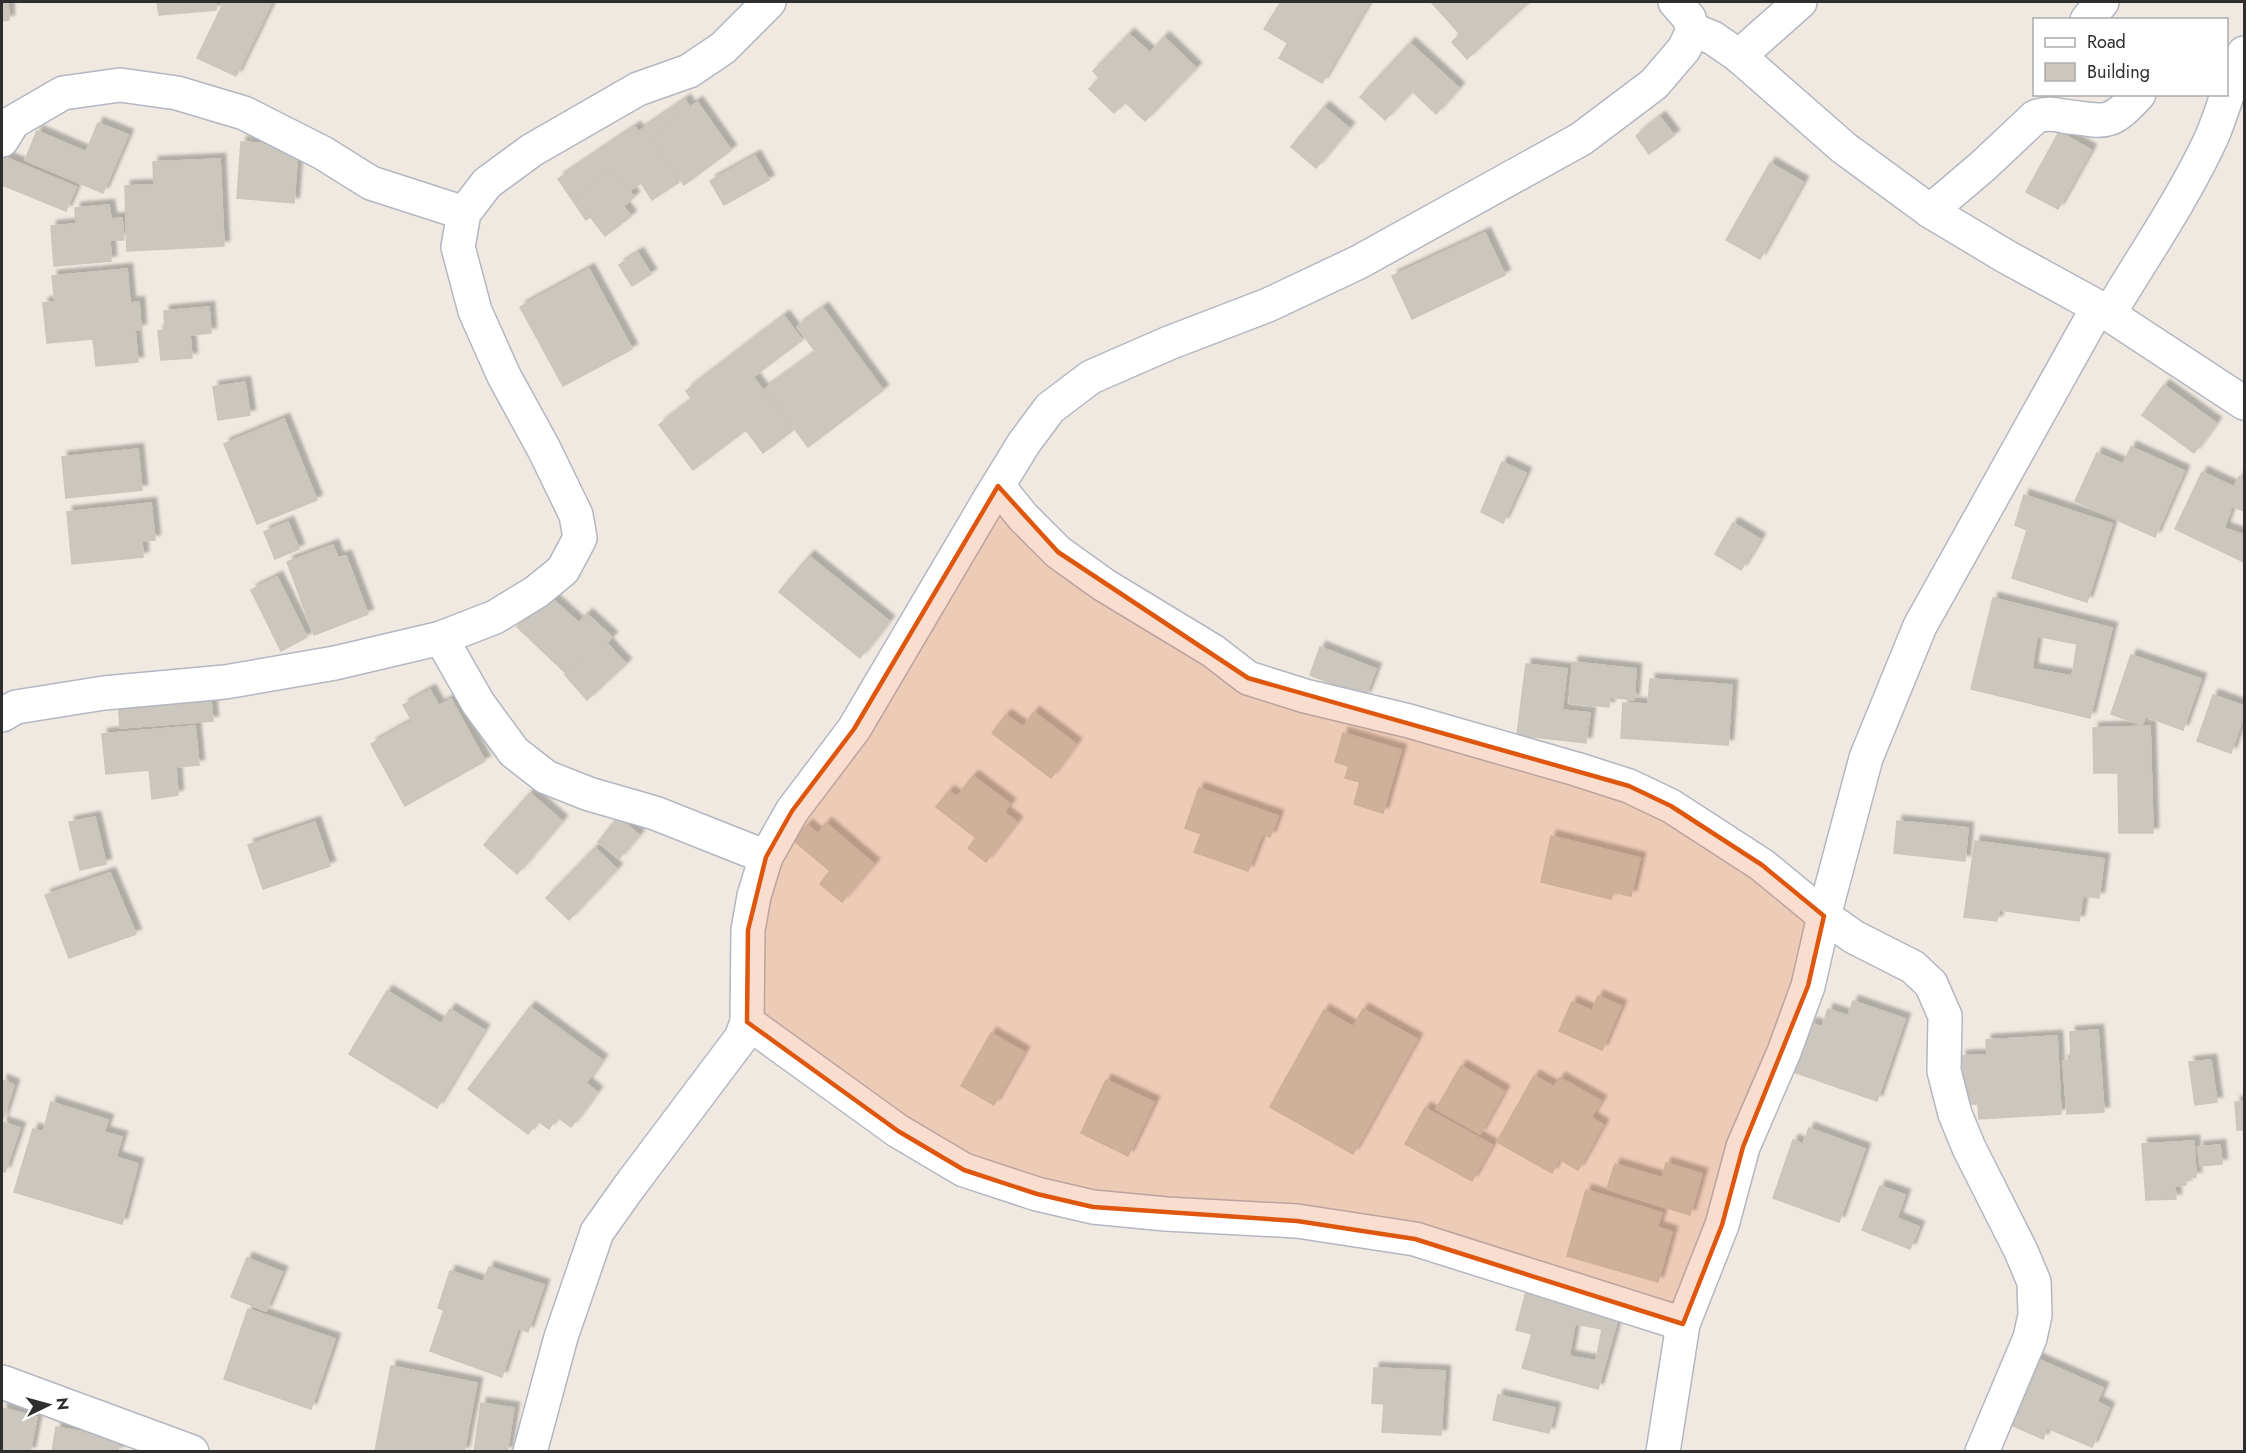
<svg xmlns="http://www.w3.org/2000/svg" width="2246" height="1453" viewBox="0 0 2246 1453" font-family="Jost,sans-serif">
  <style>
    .building { fill: #cbc7bf; stroke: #cbc5ba; stroke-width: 1.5; fill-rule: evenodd; filter: url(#shadow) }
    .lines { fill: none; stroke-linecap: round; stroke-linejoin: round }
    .minor-casing { stroke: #b4b7c1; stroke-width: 36 }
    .minor { stroke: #fff; stroke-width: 33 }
    .marked { fill: #df570e; fill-opacity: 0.2; stroke: #df570e; stroke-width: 4.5; stroke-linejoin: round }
  </style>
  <defs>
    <filter id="shadow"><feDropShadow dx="5.5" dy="-5.5" stdDeviation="1.5" flood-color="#0004"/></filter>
  </defs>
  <rect width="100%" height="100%" fill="#efe9e1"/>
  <g class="building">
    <path d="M2,2H8L9,20L2,21Z"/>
    <path d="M157,2H216V10L159,15Z"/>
    <path d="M224,2H272L236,76L197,58Z"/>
    <path d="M1281,2H1369L1322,83L1279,58L1288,43L1264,29Z"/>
    <path d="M1431,2H1529L1467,59L1452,42L1460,34Z"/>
    <path d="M1129,34L1150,53L1164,37L1196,68L1145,121L1125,102L1114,113L1089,89L1099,78L1093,71Z"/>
    <path d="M1410,43L1459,88L1436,114L1412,91L1385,120L1360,97Z"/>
    <path d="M685,100L703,126L661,154L679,182L652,200L641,183L586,220L558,179L635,127L638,132Z"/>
    <path d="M697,102L731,150L684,185L650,137Z"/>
    <path d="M1324,107L1349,128L1316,168L1291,147Z"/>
    <path d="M1660,117L1674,135L1649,154L1636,136Z"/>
    <path d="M98,123L128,135L103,193L25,160L37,131L86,152Z"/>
    <path d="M2059,132L2091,150L2058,209L2026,192Z"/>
    <path d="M241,142L298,146L294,203L237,198Z"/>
    <path d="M2,156L76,187L66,211L2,185Z"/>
    <path d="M755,156L769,180L724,205L710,181Z"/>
    <path d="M220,159L224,246L127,251L125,186L154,185L153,162Z"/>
    <path d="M1770,163L1803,182L1760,259L1726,240Z"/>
    <path d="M612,168L634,197L623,206L631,216L605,236L575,197Z"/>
    <path d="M109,205L111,219L122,218L124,240H110L111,261L54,266L51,226L76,224L75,208Z"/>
    <path d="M1485,233L1505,275L1412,319L1392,276Z"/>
    <path d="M638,253L651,274L632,286L619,265Z"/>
    <path d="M127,269L130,303L139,302L141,329L135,330L138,362L96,366L93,339L47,343L43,303L55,302L52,276Z"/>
    <path d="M589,269L632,349L563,386L520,307Z"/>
    <path d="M209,307L211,333L190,335L192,358L161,360L158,331L165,330L164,311Z"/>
    <path d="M823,308L883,390L808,447L765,389L816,352L797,327Z"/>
    <path d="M784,316L802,340L753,377L793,430L763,453L746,430L693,470L659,425L692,400L686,391Z"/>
    <path d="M245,382L250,415L218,420L213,387Z"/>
    <path d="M2164,385L2216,423L2194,453L2142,415Z"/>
    <path d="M284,419L317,500L257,524L224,444Z"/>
    <path d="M2131,447L2184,471L2155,537L2075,501L2097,453L2123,464Z"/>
    <path d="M138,449L142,490L66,498L62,457Z"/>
    <path d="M1502,462L1526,473L1503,523L1481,512Z"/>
    <path d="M2202,472L2234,487L2239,477L2244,480V511L2232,506L2224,528L2244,535V562L2175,529Z"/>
    <path d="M2024,495L2112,524L2087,602L2012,578L2027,530L2015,525Z"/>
    <path d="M151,503L155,540L142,541L143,557L72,564L67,512Z"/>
    <path d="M288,522L299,549L275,559L264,532Z"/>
    <path d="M1733,523L1760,539L1741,570L1715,554Z"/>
    <path d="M333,545L338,558L346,556L368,614L314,635L287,562Z"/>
    <path d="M809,556L889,621L860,658L779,592Z"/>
    <path d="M277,577L307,637L281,651L251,590Z"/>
    <path d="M547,594L579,623L587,614L612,637L573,680L517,627Z"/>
    <path d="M1993,598L2112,628L2090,718L1971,689ZM2037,636L2077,644L2072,676L2032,669Z"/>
    <path d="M604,640L626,664L587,700L565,675Z"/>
    <path d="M1320,647L1376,669L1365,697L1310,675Z"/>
    <path d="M2131,655L2201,679L2183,730L2145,716L2142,725L2111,714Z"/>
    <path d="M1573,662L1636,669L1634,700L1610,697L1609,707L1569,703Z"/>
    <path d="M1526,664L1567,669L1562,710L1590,713L1586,743L1517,735Z"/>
    <path d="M1650,679L1732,685L1728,745L1621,738L1623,703L1648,704Z"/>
    <path d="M430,690L439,706L451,699L485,761L405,806L371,744L412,721L403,705Z"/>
    <path d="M210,692L213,721L120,728L118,700Z"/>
    <path d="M2213,695L2244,706V714L2231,753L2197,741Z"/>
    <path d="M1034,712L1076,744L1051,778L992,733L1006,715L1023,727Z"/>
    <path d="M195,726L199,765L176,767L178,795L152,799L149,770L106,774L102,734Z"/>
    <path d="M2150,726L2153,833H2119L2118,773H2094L2093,728Z"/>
    <path d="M1343,733L1401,750L1383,813L1354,804L1360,782L1345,778L1349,766L1335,762Z"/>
    <path d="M973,776L1010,804L1004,812L1017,822L986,862L968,848L976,838L936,807L949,791L957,797Z"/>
    <path d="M1199,788L1278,816L1270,837L1262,834L1248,871L1194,852L1201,834L1185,828Z"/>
    <path d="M530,793L562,821L517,874L484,845Z"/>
    <path d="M95,817L106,864L80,870L69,822Z"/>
    <path d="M618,817L639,835L619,859L598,842Z"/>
    <path d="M1897,821L1968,828L1965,861L1894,853Z"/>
    <path d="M315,822L330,866L263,889L248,845Z"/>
    <path d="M826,823L874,864L842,902L820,884L830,871L794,841L807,825L818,834Z"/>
    <path d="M1551,836L1640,858L1631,896L1613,892L1611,899L1541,882Z"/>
    <path d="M1975,841L2104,859L2099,898L2083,896L2079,921L1999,910L1997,921L1964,917Z"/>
    <path d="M595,848L617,869L569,920L546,898Z"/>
    <path d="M110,873L136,934L69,958L45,895Z"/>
    <path d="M387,991L441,1024L450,1009L484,1030L437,1108L349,1054Z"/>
    <path d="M1598,996L1621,1006L1602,1050L1559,1031L1572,1002L1592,1011Z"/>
    <path d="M1853,1001L1905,1019L1877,1101L1788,1070L1811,1023L1822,1027L1828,1009L1848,1016Z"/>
    <path d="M530,1007L602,1060L586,1083L597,1092L571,1127L557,1117L549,1129L538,1121L528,1134L468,1089Z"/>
    <path d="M1363,1009L1417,1039L1353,1154L1270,1107L1324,1010L1353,1027Z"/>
    <path d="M2098,1030L2104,1112L2067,1114L2063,1061L2071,1060L2070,1032Z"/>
    <path d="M991,1033L1024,1052L994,1105L961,1086Z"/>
    <path d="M2057,1036L2061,1114L1979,1119L1978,1104H1964L1961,1056L1987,1055L1986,1040Z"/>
    <path d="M2211,1060L2217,1102L2195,1105L2189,1062Z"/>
    <path d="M1461,1066L1504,1091L1480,1134L1436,1109Z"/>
    <path d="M1534,1076L1554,1087L1560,1078L1601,1101L1591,1117L1603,1125L1578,1170L1559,1159L1552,1173L1497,1142Z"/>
    <path d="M2,1080L14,1085L2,1122L20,1128L5,1172L2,1171Z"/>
    <path d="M1106,1080L1154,1102L1128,1156L1081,1133Z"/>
    <path d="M51,1102L108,1120L104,1132L122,1137L116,1157L138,1164L122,1224L14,1192L33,1129L43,1132Z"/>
    <path d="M2235,1102H2244V1130H2237Z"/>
    <path d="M1425,1108L1492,1145L1472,1181L1405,1144Z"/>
    <path d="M1809,1128L1865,1149L1839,1222L1773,1198L1793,1140L1803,1144Z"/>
    <path d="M2194,1141L2196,1177L2186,1178V1185L2175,1186L2176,1199L2146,1200L2142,1144Z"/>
    <path d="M2220,1145L2222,1164L2200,1166L2198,1147Z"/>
    <path d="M1666,1163L1702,1174L1690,1215L1607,1189L1615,1164L1662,1178Z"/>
    <path d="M1880,1186L1905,1195L1897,1218L1919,1227L1910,1249L1862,1230Z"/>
    <path d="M1586,1190L1662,1213L1657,1227L1672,1232L1658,1282L1567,1256Z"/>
    <path d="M247,1258L282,1272L266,1311L231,1297Z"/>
    <path d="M489,1267L544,1285L528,1332L518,1328L502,1377L430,1351L444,1310L438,1308L450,1271L483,1282Z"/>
    <path d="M1527,1288L1619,1314L1598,1389L1522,1368L1532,1334L1516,1330ZM1575,1324L1602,1329L1596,1361L1569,1356Z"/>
    <path d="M248,1309L335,1339L311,1409L224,1379Z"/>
    <path d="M2035,1358L2103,1388L2097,1402L2109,1408L2092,1447L2047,1428L2043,1439L2007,1423Z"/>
    <path d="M391,1366L477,1383L464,1452H375Z"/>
    <path d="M1374,1368L1445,1371L1441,1435L1382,1432L1384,1404L1372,1403Z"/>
    <path d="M1498,1395L1555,1408L1549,1433L1493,1420Z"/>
    <path d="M481,1403L514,1408L507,1452H474Z"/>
    <path d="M2,1408L37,1417L30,1452H2Z"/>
    <path d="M56,1427L120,1439L118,1452H52Z"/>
  </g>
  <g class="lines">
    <g class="minor-casing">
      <g id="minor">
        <path d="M2087,20L2102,2"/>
        <path d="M1693,30L1713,38L1739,56L1844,148L1930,211L2005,256L2098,307L2244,403"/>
        <path d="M1739,56L1800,2"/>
        <path d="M2,140L13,122L63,93L120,85L177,93L244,113L323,153L371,183L464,213"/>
        <path d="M1930,211L1983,166L2035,117C2044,113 2054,114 2063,116C2105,121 2108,128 2139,94"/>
        <path d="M2109,314C2143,257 2181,202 2209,143C2223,114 2229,81 2244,53"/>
        <path d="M998,486L1023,517L1058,552L1104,585L1213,651L1248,678L1305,696L1409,721L1576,769L1629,786L1671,806L1762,865L1824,916L1854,937L1913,967L1931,984L1945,1016L1944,1071L1955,1114L1969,1148L2021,1251L2034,1282L2035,1315L2030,1338L1982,1452"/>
        <path d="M441,638L478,703L514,752L546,777L589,794L655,813L766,857"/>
        <path d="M2,715L16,707L104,693L225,682L335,663L441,638L495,617L536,592L563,570L580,538L576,515L544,449L504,376L475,311L458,247L464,213L487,183L532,150L638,89L689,71L723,48L769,2"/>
        <path d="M747,1022L898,1131L964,1170L1037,1194L1093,1207L1166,1214L1297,1221L1415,1239L1683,1324"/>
        <path d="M2,1382L192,1452"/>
        <path d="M530,1452L561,1337L597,1232L629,1187L741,1038L747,1022L748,930L754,896L766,857L792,811L854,729L989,500L1024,443L1050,408L1091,377L1169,343L1268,305L1359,262L1581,139L1654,84L1684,49L1693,30L1689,18L1675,2"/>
        <path d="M1663,1452L1683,1324L1722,1225L1743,1147L1784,1052L1808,986L1824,916L1866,758L1920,626L2098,307"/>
      </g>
    </g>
    <use href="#minor" class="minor"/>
  </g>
  <path class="marked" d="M998,486L1058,552L1248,678L1629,786L1671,806L1762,865L1824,916L1808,986L1743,1147L1722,1225L1683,1324L1415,1239L1297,1221L1093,1207L1037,1194L964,1170L898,1131L747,1022L748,930L766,857L792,811L854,729Z"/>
  <rect width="2246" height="1453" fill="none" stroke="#2e2e2e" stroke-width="6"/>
  <rect x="2033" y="18" width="195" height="78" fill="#ffffff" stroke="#ababab" stroke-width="1.5"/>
  <rect x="2045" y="38" width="30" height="9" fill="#ffffff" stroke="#ababab" stroke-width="1.5"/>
  <text x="2087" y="48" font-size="18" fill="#2e2e2e">Road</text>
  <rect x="2045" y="63" width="30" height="18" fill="#cbc7bf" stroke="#ababab" stroke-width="1.5"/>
  <text x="2087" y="78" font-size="18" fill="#2e2e2e">Building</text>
  <g transform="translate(48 1405) rotate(85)" stroke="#ffffff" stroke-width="4.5" paint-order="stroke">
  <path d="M0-4.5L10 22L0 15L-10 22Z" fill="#2e2e2e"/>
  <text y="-9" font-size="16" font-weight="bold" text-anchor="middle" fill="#2e2e2e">N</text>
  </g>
</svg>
